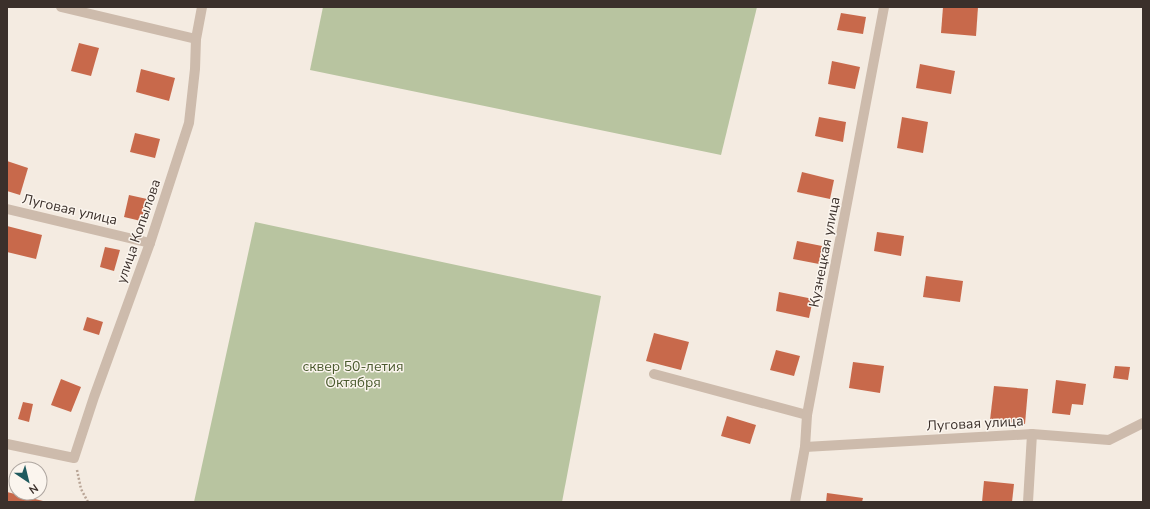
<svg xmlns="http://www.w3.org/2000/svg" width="1150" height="509" viewBox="0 0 1150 509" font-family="'Nunito Sans',sans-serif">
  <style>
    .green { fill: #b8c4a0 }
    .building { fill: #c8694b }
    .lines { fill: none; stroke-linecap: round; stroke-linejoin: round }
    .path { stroke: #b9a596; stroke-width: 2.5; stroke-dasharray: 2 2; stroke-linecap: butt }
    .service { stroke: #cdbbac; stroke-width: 10 }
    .minor { stroke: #cdbbac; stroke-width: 10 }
    .labels { text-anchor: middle; stroke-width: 3; stroke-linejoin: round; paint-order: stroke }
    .street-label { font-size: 14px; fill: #3b302b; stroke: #fbf5ee }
    .park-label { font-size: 14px; fill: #4a5a2e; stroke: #fbf5ee }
  </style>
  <rect width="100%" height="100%" fill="#f4ebe1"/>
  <g class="green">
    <path d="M323,7H757L721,155L310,70Z"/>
    <path d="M255,222L601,296L562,502H194Z"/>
  </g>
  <g class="building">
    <path d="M943,7H978L976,36L941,33Z"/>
    <path d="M841,13L866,17L863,34L837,30Z"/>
    <path d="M79,43L99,48L91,76L71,71Z"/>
    <path d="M832,61L860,67L855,89L828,84Z"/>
    <path d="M920,64L955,71L951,94L916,88Z"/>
    <path d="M141,69L175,78L169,101L136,92Z"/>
    <path d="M819,117L846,122L843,142L815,136Z"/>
    <path d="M902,117L928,122L923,153L897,148Z"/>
    <path d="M135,133L160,139L155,158L130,152Z"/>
    <path d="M7,161L28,168L20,195L7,191Z"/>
    <path d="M802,172L834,180L830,199L797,192Z"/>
    <path d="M129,195L147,199L141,221L124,217Z"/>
    <path d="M7,226L42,235L36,259L7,252Z"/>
    <path d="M877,232L904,236L901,256L874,251Z"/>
    <path d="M797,241L822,246L819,264L793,259Z"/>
    <path d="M105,247L120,250L114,271L100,267Z"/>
    <path d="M926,276L963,281L960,302L923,297Z"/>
    <path d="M779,292L813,299L809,318L776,311Z"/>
    <path d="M87,317L103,322L99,335L83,330Z"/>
    <path d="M654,333L689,342L681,370L646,361Z"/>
    <path d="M776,350L800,356L794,376L770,370Z"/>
    <path d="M853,362L884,366L880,393L849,388Z"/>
    <path d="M1115,366L1130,367L1128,380L1113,378Z"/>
    <path d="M61,379L81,387L71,412L51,405Z"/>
    <path d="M1056,380L1086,384L1083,405L1072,404L1070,415L1052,413Z"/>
    <path d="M994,386L1028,389L1025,424L990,420Z"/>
    <path d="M23,402L33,404L29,422L18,419Z"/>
    <path d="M727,416L756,425L750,444L721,436Z"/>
    <path d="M984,481L1014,484L1012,502H982Z"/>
    <path d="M7,492L43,501V502H7Z"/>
    <path d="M827,493L863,498L862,502H826Z"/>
  </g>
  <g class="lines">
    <path class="path" d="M77,470L81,489L88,502"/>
    <g class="service">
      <path d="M61,7L196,39"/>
      <path d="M654,374L807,415"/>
      <path d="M1028,502L1032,434"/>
    </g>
    <g class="minor">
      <path d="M7,209L150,243"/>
      <path d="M7,444L74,458L94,397L150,243L189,123L195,69L196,39L202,7"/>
      <path d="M805,447L1032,434L1109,440L1143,423"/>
      <path d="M795,502L805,447L807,415L884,7"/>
    </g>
  </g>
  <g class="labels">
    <g class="street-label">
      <text transform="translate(70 209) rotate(13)" y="5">Луговая улица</text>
      <text transform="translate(138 231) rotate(-71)" y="5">улица Копылова</text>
      <text transform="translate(824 252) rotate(-79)" y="5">Кузнецкая улица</text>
      <text transform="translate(975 423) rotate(-3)" y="5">Луговая улица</text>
    </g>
    <g class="park-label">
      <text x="353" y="371">сквер 50-летия<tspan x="353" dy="16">Октября</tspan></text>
    </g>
  </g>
  <rect width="1150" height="509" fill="none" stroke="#3b302b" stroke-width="16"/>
  <g transform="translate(28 481) rotate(145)"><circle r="19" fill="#fbf5ee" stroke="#aea6a0"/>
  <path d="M0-3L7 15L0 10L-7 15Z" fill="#1f5a5e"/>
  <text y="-6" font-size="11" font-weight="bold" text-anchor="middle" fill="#3b302b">N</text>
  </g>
</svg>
